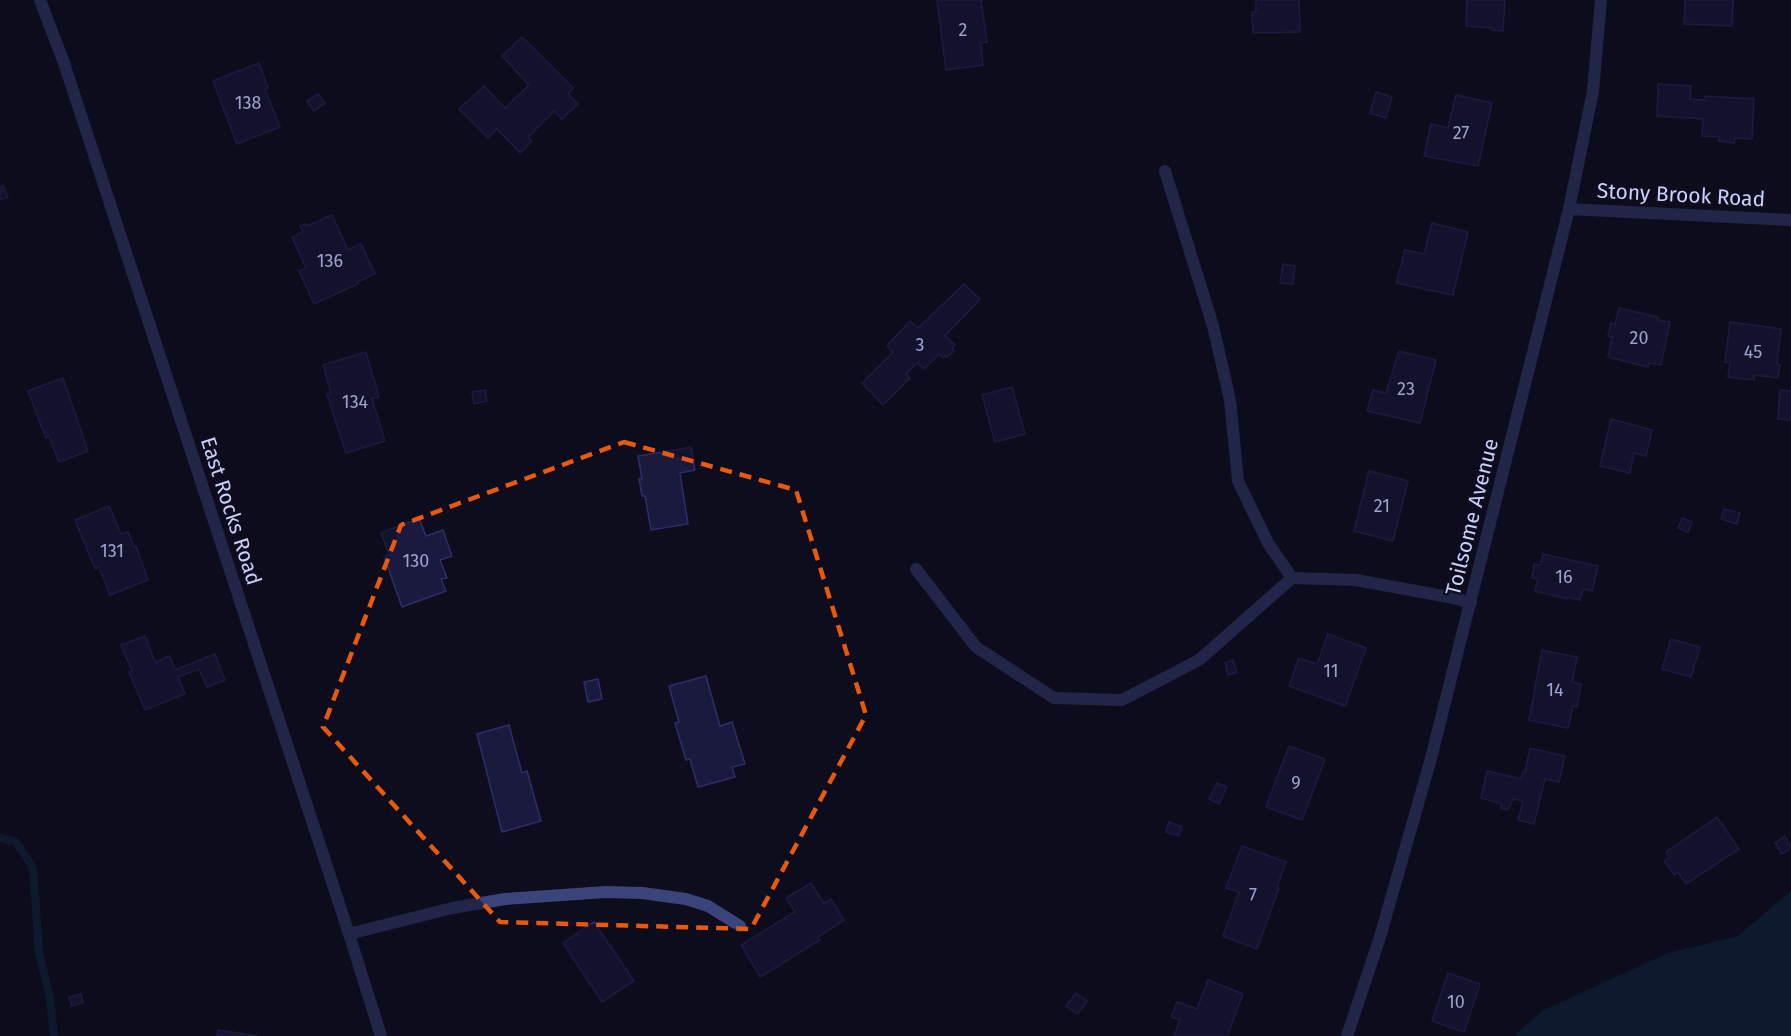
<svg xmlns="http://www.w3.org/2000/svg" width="1791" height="1036" viewBox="0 0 1791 1036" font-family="'Fira Sans',sans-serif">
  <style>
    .water { fill: #0e2b41 }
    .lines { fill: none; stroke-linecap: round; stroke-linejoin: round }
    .stream { stroke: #0e2b41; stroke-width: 8 }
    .building { fill: #1a1a3e; stroke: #2e2d69; stroke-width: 1.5 }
    .service { stroke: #3a447b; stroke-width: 12 }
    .minor { stroke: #3a447b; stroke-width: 12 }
    .tertiary { stroke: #3a447b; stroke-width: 12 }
    .marked { fill: none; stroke: #e8590c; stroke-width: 4.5; stroke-dasharray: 12 8; stroke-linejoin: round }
    .labels { text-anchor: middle; stroke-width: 4.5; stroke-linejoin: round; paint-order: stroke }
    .number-label { font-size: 18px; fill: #a0a2cd }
    .street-label { font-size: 21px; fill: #ccd0fd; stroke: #0d0d1e }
  </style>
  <rect width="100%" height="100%" fill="#0d0d1e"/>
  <path class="water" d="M1791,891V1036H1515L1518,1032L1542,1011L1668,953L1738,936Z"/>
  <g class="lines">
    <path class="stream" d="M0,838L16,842L33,868L39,953L50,999L54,1036"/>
  </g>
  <g class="building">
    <path d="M937,0H981L987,42L981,43L983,65L946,70Z"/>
    <path d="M1256,0H1299L1300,32L1253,33L1252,12H1256Z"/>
    <path d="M1467,0H1505L1503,31L1492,30V28L1466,26Z"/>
    <path d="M1685,0H1733L1732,26L1684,24Z"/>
    <path d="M522,37L573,88L568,94L578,104L562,119L554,111L528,137L532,141L520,153L497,129L488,138L459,109L484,86L505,108L529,85L502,56Z"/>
    <path d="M259,63L268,88L265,89L280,127L237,144L213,81Z"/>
    <path d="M1658,84L1691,86L1690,99L1705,100V96L1754,99L1752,139L1735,138L1734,143L1719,141V137L1702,136L1703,119L1657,116Z"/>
    <path d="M1376,92L1392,97L1386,118L1370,113Z"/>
    <path d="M318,94L325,103L314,111L307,101Z"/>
    <path d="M1456,95L1492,103L1478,166L1424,156L1431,124L1448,128Z"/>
    <path d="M3,186L8,197L0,200V187Z"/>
    <path d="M332,215L348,250L361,244L375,274L357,282L358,284L314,304L299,271L306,268L292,237L303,232L300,226L306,224L307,226Z"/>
    <path d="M1432,223L1468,232L1453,295L1396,283L1405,250L1424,254Z"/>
    <path d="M1283,264L1295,266L1293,284L1280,283Z"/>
    <path d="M964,284L980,299L945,336L955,345L952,348L954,351L947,357L945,356L943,358L939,354L924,369L917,363L906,374L910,378L883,405L862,383L893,352L887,346L910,321L918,328Z"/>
    <path d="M1619,308L1658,317V320L1670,322L1661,365L1649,363L1648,367L1608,357L1612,337L1608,336L1611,323L1615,324Z"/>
    <path d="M1730,322L1781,329L1777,364L1780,365L1778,378L1754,375V380L1728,377L1730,363L1725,362Z"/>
    <path d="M1399,351L1436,360L1420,423L1367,411L1373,390L1386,393Z"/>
    <path d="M366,352L379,397L372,399L385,441L346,453L327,394L331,393L323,365Z"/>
    <path d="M63,378L88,451L59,462L49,436L46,438L28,391Z"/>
    <path d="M1012,387L1025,434L995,442L982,395Z"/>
    <path d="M485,390L487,401L474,404L472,392Z"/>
    <path d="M1780,390L1791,391V420L1778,419Z"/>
    <path d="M1611,419L1652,430L1646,456L1634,453L1630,473L1600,466Z"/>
    <path d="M691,447L695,470L680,473L688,524L651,530L645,496H642L639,479H642L638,456Z"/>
    <path d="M1369,471L1408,481L1393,541L1354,531Z"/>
    <path d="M109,506L121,534L128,532L134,547L136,546L148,580L110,595L99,567L95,569L75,520Z"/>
    <path d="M1724,509L1740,513L1737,524L1721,519Z"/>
    <path d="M419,518L426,536L443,530L452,556L440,560L447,578L441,579L446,591L402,607L384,556L389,555L381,533Z"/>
    <path d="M1682,518L1692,522L1688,532L1678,528Z"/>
    <path d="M1543,554L1598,566L1592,591L1583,589L1580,600L1567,597V599L1535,591L1538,579L1532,578L1534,564L1540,565Z"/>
    <path d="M1328,634L1366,648L1345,706L1289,686L1299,658L1317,664Z"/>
    <path d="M145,636L155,662L170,656L175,670L215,654L225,680L207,687L199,669L178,677L185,694L145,710L129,672L132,671L121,645Z"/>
    <path d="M1671,639L1700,647L1691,677L1662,669Z"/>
    <path d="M1542,650L1577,657L1572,682L1581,684L1577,707L1573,706L1568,728L1529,720Z"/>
    <path d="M1233,660L1237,672L1228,675L1225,663Z"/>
    <path d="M706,676L720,726L732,722L745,764L732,767L735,777L698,787L690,759L686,760L675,723L679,722L669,686Z"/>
    <path d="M598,679L602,699L588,702L584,682Z"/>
    <path d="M509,725L522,773L527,771L541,821L502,832L477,734Z"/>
    <path d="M1289,746L1325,759L1302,820L1266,807Z"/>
    <path d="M1530,748L1565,756L1559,782L1545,779L1534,824L1518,820L1523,801L1513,799L1508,810L1501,808L1502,804L1481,798L1487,771L1521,779L1523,772H1525Z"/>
    <path d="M1217,783L1227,787L1219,804L1209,799Z"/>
    <path d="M1717,817L1739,849L1686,884L1678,872L1674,875L1664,861L1669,858L1666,852Z"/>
    <path d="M1169,822L1182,827L1179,836L1166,832Z"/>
    <path d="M1785,836L1791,848L1782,854L1775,843Z"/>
    <path d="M1242,846L1286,862L1277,887L1279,888L1257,949L1223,936L1239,892L1226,888Z"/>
    <path d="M811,883L824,903L831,899L844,920L818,937L820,940L760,977L741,945L795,912L786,898Z"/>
    <path d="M594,922L634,981L602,1002L563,943Z"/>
    <path d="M1448,973L1480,984L1464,1032L1432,1021Z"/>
    <path d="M1208,980L1243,994L1227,1036H1174L1180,1020L1171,1017L1177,1002L1197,1009Z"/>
    <path d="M1076,993L1087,1001L1078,1014L1066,1006Z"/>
    <path d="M81,994L83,1002L72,1006L69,997Z"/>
    <path d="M218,1030L257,1036H217Z"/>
  </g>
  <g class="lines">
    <g class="service">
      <path d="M1165,171L1213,326L1230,400L1238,481L1268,543L1292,578"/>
      <path d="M349,934L452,908L505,899L606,892L642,893L686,899L708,906L740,926"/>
    </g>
    <g class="minor">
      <path d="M1569,209L1791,220"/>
      <path d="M916,569L976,647L1054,698L1122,700L1199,660L1292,578L1356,580L1454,598L1471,603"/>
      <path d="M1347,1036L1380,937L1430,762L1569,209L1593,91L1601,0"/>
    </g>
    <path class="tertiary" d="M40,0L64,63L349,934L381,1036"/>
  </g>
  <path d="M0 0H1791V1036H0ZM624,442L796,490L866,715L751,929L500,922L323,727L401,525Z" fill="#0d0d1e" fill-opacity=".55" fill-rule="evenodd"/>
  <path class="marked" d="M624,442L796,490L866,715L751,929L500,922L323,727L401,525Z"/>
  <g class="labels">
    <g class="number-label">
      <text x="963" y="36">2</text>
      <text x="248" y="109">138</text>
      <text x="1461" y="139">27</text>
      <text x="330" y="267">136</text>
      <text x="1639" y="344">20</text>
      <text x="920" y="351">3</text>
      <text x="1753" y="358">45</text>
      <text x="1406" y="395">23</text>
      <text x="355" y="408">134</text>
      <text x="1382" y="512">21</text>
      <text x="112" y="557">131</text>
      <text x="416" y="567">130</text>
      <text x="1564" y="583">16</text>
      <text x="1331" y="677">11</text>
      <text x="1555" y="696">14</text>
      <text x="1296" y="789">9</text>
      <text x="1253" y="901">7</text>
      <text x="1456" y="1008">10</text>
    </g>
    <g class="street-label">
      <text transform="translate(1681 195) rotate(3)" y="7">Stony Brook Road</text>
      <text transform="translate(231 511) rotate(72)" y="7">East Rocks Road</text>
      <text transform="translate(1472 517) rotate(-76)" y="7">Toilsome Avenue</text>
    </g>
  </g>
</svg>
